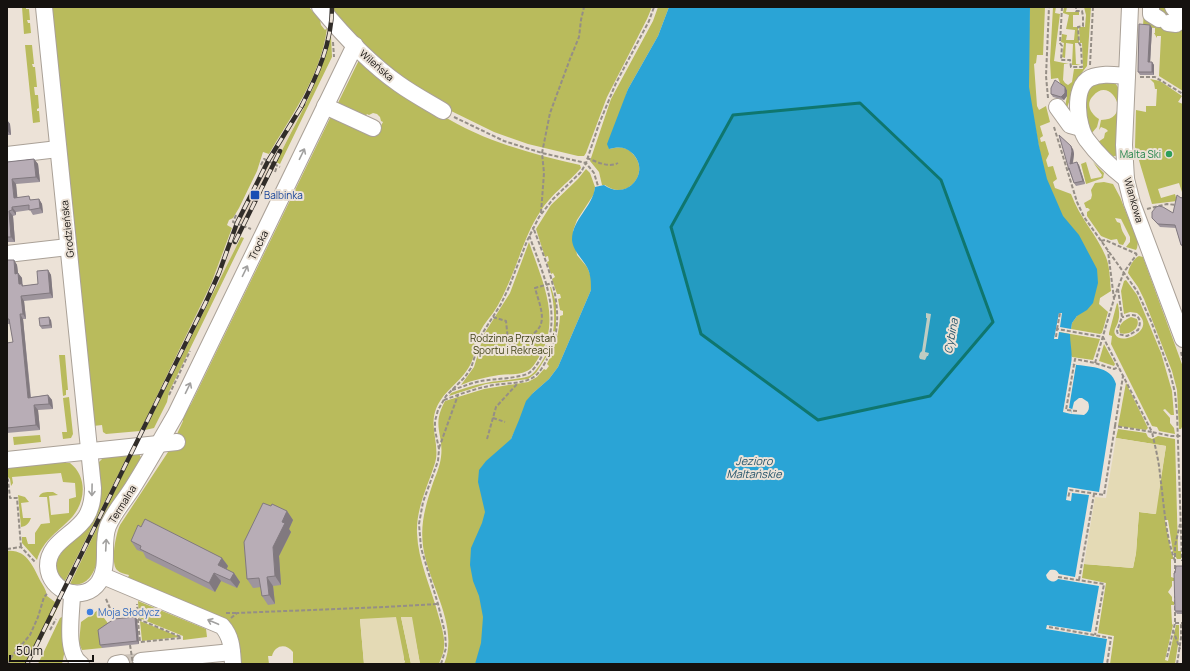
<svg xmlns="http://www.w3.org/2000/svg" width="1190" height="671" viewBox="0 0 1190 671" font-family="Manrope,sans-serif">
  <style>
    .built { fill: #e5d6c5 }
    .green { fill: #b9bb5c }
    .sand { fill: #e4dab5 }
    .water { fill: #2aa4d6; fill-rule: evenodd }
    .pier { fill: #ece2d7 }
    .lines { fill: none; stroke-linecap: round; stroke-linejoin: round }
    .minor-tunnel { stroke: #ccc3b9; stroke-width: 16; stroke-dasharray: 16 8; stroke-linecap: butt }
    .minor-casing { stroke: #aaa197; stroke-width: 18 }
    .path { stroke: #958e86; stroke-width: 2; stroke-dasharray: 4 2; stroke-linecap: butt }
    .minor { stroke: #fff; stroke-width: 16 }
    .rail-casing { stroke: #312d29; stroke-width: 4.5 }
    .rail { stroke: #ece2d7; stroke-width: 3; stroke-dasharray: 9; stroke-linecap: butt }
    .path-bridge { stroke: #958e86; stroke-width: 2; stroke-dasharray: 4 2; stroke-linecap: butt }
    .wall { fill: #9e959d }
    .shaded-wall { fill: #81797f }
    .building { fill: #b8adb6; stroke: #81797f }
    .oneway { stroke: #a1a09f }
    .marked { fill: #0f766e; fill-opacity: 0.2; stroke: #0f766e; stroke-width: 3; stroke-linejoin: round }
    .leisure-dot { fill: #2e9e5b; stroke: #ece2d7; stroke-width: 1.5 }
    .transit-dot { fill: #1a4fb4; stroke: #ece2d7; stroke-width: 1.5 }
    .shop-dot { fill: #3f7fe0; stroke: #ece2d7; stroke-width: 1.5 }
    .labels { text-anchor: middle; stroke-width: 4; stroke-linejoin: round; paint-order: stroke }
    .street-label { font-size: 10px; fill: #15120f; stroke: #ece2d7 }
    .leisure-label { font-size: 10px; fill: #27864d; stroke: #ece2d7; text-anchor: end }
    .transit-label { font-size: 10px; fill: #164399; stroke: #ece2d7; text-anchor: start }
    .park-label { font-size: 10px; fill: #3f4015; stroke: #ece2d7 }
    .shop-label { font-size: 10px; fill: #366cbe; stroke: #ece2d7; text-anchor: start }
    .water-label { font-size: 11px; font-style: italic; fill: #28566c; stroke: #ece2d7 }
  </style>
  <rect width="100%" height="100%" fill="#ece2d7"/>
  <g class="built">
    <path d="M327,28L330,31L331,36L322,66L305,105L276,162L267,158L301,102L310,83L323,52Z"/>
    <path d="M264,162L275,167L273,172L272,171L248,220L246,225L235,220L238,215L239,216L263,167L262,166Z"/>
    <path d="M234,225L244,229L216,290L145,430L140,431L211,284Z"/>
    <path d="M129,453H133L70,584L65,581Z"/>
  </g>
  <g class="green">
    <path d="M22,7H26V9H29L30,20H27L28,23H30L31,33L24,34Z"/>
    <path d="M50,7H309L320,20L321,25L325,30L327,28C321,76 292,114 269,154L263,152L257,171L239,208L233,218L229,220L227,225L232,228L211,284L140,431L106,434L103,432L102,425L93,426Z"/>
    <path d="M327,7H652L647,19L607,97L586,153L584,156H578L528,144L494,132L445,108L388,70Z"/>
    <path d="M658,7H669L658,36L628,89L609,149C617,147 626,146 632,153C652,172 627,202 605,185H602L599,172L590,161L611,99L653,21Z"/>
    <path d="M1030,7H1045L1043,55H1037L1036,63L1034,64L1037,106L1039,110L1046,106L1050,122L1040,126L1043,136L1040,138L1041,142L1045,141L1049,154L1046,160L1048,167L1053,166L1057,179L1053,182L1055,188L1071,194C1080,219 1099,237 1107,260C1110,270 1110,282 1111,291L1100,298L1099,304L1108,312L1102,333L1100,334L1071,329L1072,323L1077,316L1073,235L1048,196L1022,56L1029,29Z"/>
    <path d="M1053,7H1056L1055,13L1060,14L1054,61L1069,64H1064L1063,80L1065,83L1068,85L1072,82L1074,69H1083L1082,43H1080L1079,27H1085L1086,15L1084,7H1091L1087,66L1077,79L1074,87L1067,108L1065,107L1067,96V90L1061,85L1058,78L1051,79L1050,61Z"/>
    <path d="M1064,7H1067L1066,12H1079V15H1073V27H1078L1079,43H1075L1076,64L1081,65H1072L1073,44L1066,43L1065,58L1062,57L1064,43L1061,42L1062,34L1067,35L1066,40H1074L1075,30L1066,29L1069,15L1063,13Z"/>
    <path d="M1144,7H1183V91L1159,76L1161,36H1157V38L1154,33H1155V28L1143,27Z"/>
    <path d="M331,36L332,57L280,164L276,162C297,121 320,81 331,36Z"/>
    <path d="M25,45H32L34,64H32L33,67H35L37,87H34L35,95H38L39,108L37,109V111H39L40,122L33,123Z"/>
    <path d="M359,60C386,78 412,97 440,114C483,141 531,154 580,165L581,168C568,183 551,194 540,212C526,233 520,257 510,280C505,291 500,303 493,313C489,318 484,324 481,330C475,341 476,356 469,367C459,384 441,392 435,412C430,429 440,446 435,463C428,486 416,508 417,533C418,561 431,587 438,614C441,625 445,636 444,647C444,653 441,658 439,664H420L411,617H401L411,664H404L405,661L360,619L364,664H293V652C286,643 275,645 272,656H268L269,664H238L236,638L127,580L129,575C125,574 120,573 117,570C110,563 116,533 120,525L170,449L180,436L177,434L183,421L182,417L191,404L332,114L377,133L383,122L381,121L380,117L377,114L373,113L369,115L367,114L365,117L336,107Z"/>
    <path d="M1150,79L1160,81L1182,96L1178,102L1183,104V195L1179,183L1158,189L1161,198L1175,194L1177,201L1152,204L1135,147L1136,110L1146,112V106H1156L1157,89H1155L1154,83Z"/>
    <path d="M1093,81L1115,83L1120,90L1118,155L1112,157L1098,142L1104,138L1105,133L1108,131L1106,129L1101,127L1099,130L1101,120C1134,120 1111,74 1093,96C1085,104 1091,114 1099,119L1097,127L1091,134L1089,131L1085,98Z"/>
    <path d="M1086,162L1091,179L1101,177L1102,175L1093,162L1104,173L1103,178L1086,184L1081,164Z"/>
    <path d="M586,169L590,173L595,187L594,194L577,220L573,231L577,255L587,267L592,279L591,290L558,367L549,379L533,393L511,439L487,664H444C460,626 428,584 423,546C420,523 426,504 433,483C436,475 440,466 441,457C444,434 431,427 445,401L484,389L528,382L537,377L544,369L546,370L549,366L547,364C555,349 559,333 560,316L563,315V311L560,310L558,299L561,298L560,294H557L552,279L555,277L553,273L551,274L547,262L549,261L548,256L545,257L536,229L551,205L578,179Z"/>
    <path d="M1104,182L1113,184L1120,197L1138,242L1137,248L1136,250L1126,247L1130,242V237L1121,219L1115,218L1117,222L1120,223C1121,225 1121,228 1122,230C1125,238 1129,236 1123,245L1119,244L1117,239L1111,240L1101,236L1087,216V212L1090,210L1088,208H1086L1084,203L1091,199L1092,195L1091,190L1095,183Z"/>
    <path d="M241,237L244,238L169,392L167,402L154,428L145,430Z"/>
    <path d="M529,242C542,281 562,319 539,357C536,362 532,369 527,371C519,375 508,374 499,375C486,377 473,380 461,385L474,367L484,334L510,293Z"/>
    <path d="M1139,256L1143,257L1183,367V425L1181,429H1179L1177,390L1172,371L1144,299L1138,287L1128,273C1129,267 1134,258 1139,256Z"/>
    <path d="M1126,280L1137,295L1161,353L1172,391L1174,415H1171L1165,409L1163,410L1170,418V423L1174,428L1175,434L1159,431L1157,427L1152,426L1111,344L1112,336L1109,335V333L1117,303L1118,304C1119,310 1120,316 1118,322C1117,326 1113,330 1115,334C1120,347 1158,330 1137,313L1130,312L1124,314L1121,291L1124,281Z"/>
    <path d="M550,287H551L556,303V330L548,354L536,373L528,379L486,384L449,396L451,393C462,389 474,385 486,383C497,380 523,380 531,375C535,372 538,367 541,363C556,340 557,313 550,287Z"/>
    <path d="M1131,317L1137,319C1141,328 1129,336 1120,333C1117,325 1124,320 1131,317Z"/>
    <path d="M1059,332L1100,339L1093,360L1072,357Z"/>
    <path d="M1104,344L1115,364L1114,366L1099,361Z"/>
    <path d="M59,355H65L68,390H66V395L63,396Z"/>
    <path d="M1126,383L1148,428L1146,430L1118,426Z"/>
    <path d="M69,397L73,434L71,438L63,439L62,432H67L63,398Z"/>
    <path d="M1118,429L1146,433L1148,437L1152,439L1158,436L1175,439L1178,551H1181V559H1177L1173,552L1168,520H1165L1171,552L1174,559H1171V577L1174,578V581H1172V586L1168,592L1172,597V601L1174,602V605H1171L1172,624L1173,625L1165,660L1168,661L1176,625H1179V638L1175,664H1110L1114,636L1098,633L1106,583L1082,578L1084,564L1133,568L1136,553L1139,512L1155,514L1166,446L1116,438Z"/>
    <path d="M40,435L41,442L14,445L13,437Z"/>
    <path d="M129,453L65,581L60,577L57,572L56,561L62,552L87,524L98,463L104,457Z"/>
    <path d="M133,453L139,454L142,459L97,562C93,576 86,587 70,584Z"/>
    <path d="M66,460V463H70C87,476 86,500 73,516C60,531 43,539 37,560L22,543V537H26L28,544H35V533L41,524L50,523L47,497H39C41,491 48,492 53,492L58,495L49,496L51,515L69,513V499L76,497L75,483L63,482L61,473L12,477L13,483L11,486L10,479L7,476V466Z"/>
    <path d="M18,495L25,497L29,502L21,503L23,518H31C29,523 27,526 21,527Z"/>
    <path d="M7,551C27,549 33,567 41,582C44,587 46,590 47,596L55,602L57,598L60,603L29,664H7Z"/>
    <path d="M138,601L206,629L207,637L183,640V636L139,618Z"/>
    <path d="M98,610L110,626L100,633L102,648L82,650L79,643L81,622Z"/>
    <path d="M62,617L64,618L65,650L62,664H38L60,618Z"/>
    <path d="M140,621L180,637L142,641Z"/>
  </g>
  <g class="sand">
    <path d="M1116,438L1166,446L1156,514L1139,512L1136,553L1133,568L1084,564L1095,497L1106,498Z"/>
    <path d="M396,617L404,657V664H364L360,619Z"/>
    <path d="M401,617H412L420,664H411Z"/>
  </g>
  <path class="water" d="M669,7H1030L1029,87L1039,146L1047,179L1063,216L1079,235L1097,269L1098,283L1093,303L1087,310L1077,316L1072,323L1071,329L1060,327L1062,313H1059L1054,339H1058L1059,332L1070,334C1070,344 1073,354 1071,364C1087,367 1111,365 1116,384L1099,492L1068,487L1066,500L1071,501L1072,493L1089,495L1075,577L1059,574C1057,570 1055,569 1050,570L1046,575L1047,578C1050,582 1054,583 1058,579L1099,586L1091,632L1047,625L1046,629L1107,639L1103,664H475L481,643L483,617L479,596L473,581L470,565L471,548L482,523L485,512L478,482L479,470L486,461L511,439L519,420L526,401L533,393L549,379L558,367L591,290C591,282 591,275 587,267C582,258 573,251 572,240C572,219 593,207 595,187L604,185C627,202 652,172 632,153C625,146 617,147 609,149L607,144L628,89L658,36ZM926,313L931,314L925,352L929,353L928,356H927L925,360L920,359L919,357L920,353L922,351L927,318H926ZM1079,398H1082L1088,402C1090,407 1089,412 1084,415L1071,414L1074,402Z"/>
  <path class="pier" d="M1071,364L1076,365L1069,408L1072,409L1071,414L1063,412Z"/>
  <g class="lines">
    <path class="minor-tunnel" d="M121,663L141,661"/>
    <g class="minor-casing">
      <g id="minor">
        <path d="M44,7L93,488C93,498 91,509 86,517C75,535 48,542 48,566C49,592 84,604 99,582C110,565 101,544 108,526C114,512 125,500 133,487C148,463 162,438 176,414L355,45"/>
        <path d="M320,7C343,35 369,63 399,84C413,94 428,102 443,111"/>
        <path d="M1130,7L1124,145L1126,179L1132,203L1183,339"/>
        <path d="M1151,7V14L1159,19"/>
        <path d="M1168,23L1176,24L1179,21V15L1173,7"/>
        <path d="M325,106L373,128"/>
        <path d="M1057,107L1070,125L1081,128"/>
        <path d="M7,155L58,149"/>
        <path d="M1126,179C1112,168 1098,155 1087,140C1077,127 1072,87 1090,78C1102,73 1114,75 1127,76"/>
        <path d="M7,254L68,247"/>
        <path d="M7,460L177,442"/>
        <path d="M103,576L222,626C232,637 232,650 233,664"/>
        <path d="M72,593C72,612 64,653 81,664"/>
        <path d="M141,661L232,652"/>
        <path d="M116,664L121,663"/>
      </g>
    </g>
    <g class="path">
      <path d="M1062,7L1060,43L1062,46L1061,60H1070L1071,67H1082L1081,46L1079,43L1078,27L1083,26V16L1082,11H1076V7"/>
      <path d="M333,42L334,57"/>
      <path d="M1090,65L1093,7"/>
      <path d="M1140,77H1155L1183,94"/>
      <path d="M1048,98L1046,76L1049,7"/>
      <path d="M454,117L504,141L542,153L586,163L594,173L598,186"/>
      <path d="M1054,127L1077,202L1084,217L1137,291L1151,321L1170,372L1175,393L1177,413L1182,561"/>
      <path d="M587,158C597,162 609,168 618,163"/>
      <path d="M261,165L264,159L280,167"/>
      <path d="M275,172L277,166"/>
      <path d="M1147,209L1167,204L1176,205"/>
      <path d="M541,213L544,173L542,153L550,113L570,59L579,37L581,20L584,7"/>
      <path d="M236,215L233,222L251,229"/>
      <path d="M1101,241L1105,240L1137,254"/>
      <path d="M1118,289L1122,317L1117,331L1118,334L1127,336L1138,330C1141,324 1141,315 1132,315C1128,315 1125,317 1122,317"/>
      <path d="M1114,298L1124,272L1137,254"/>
      <path d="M493,317L506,321L508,340C515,341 520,339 527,337C551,327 540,307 535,288L552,283"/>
      <path d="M1057,329L1060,313"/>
      <path d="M1056,337L1057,329L1103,337L1152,432L1115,426L1104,495L1070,490L1068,498"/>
      <path d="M1181,352L1183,361"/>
      <path d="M1095,363L1114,299L1108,251"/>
      <path d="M452,390C462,387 471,383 481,381C493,379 522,378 529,373C535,369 539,361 542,356C564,317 543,274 529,235"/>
      <path d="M169,395L190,351"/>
      <path d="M444,400C460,394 477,388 494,385C505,383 519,384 530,379C538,376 543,367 547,359C570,315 549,270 533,227"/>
      <path d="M1077,411L1066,410L1075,359L1095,363L1114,369L1119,367"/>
      <path d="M493,418L505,422"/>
      <path d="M1115,426L1123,376"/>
      <path d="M1183,429V443"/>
      <path d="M487,439L496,407L518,383"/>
      <path d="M439,448L458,395"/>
      <path d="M7,478L8,480L10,498H17L21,547"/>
      <path d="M7,549L21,547L36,563"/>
      <path d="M1175,561C1165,534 1164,503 1160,475C1159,461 1155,446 1152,432L1171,436H1182"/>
      <path d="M1175,575V546L1180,524"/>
      <path d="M1058,577L1104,584L1095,635"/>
      <path d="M1079,580L1094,494"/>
      <path d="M106,599L115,620"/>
      <path d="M226,613H236"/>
      <path d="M231,618L237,613L384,607L438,604"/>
      <path d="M136,621H138L140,642L181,638V637L138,619L137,604"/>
      <path d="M1175,623H1183"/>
      <path d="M1049,627L1111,638L1107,664"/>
      <path d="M50,630L56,619"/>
      <path d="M1173,630L1180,649"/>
      <path d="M1167,657L1175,623V596"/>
      <path d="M8,664L12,656L30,635L38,617L44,597L47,594"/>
      <path d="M441,664L446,648L445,633L438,604L421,548L419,524L423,502L438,461L439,449L435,430V421L438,410L446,396L465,377L471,368L482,334L501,304L509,287L527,241L539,217L553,199L581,172L586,163L599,124L616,83L649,21L654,7"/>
      <path d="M1177,664L1181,638V623"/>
    </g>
    <use href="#minor" class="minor"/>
    <g class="rail-casing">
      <g id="rail">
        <path d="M301,107C317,76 332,43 332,7"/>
        <path d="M235,242L280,151"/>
        <path d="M27,664L206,302L219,273L237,223L268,161L303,104"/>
      </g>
    </g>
    <use href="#rail" class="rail"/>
    <path class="path-bridge" d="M130,645L133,664"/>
  </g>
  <g class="wall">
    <path d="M1150,25L1152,28L1150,62H1152L1154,65V75H1140L1138,72Z"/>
    <path d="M1067,90V96L1064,100L1053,97L1051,94Z"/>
    <path d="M7,120L10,124L11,135H8V143H7Z"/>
    <path d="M1073,149L1074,154L1073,163L1079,165L1085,184L1076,186L1074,183L1070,173L1069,170Z"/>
    <path d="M34,159L38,164L40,182L16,184L17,197L32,200L39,199L42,204L43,213L33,215L30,210L16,212V215L13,216L15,242H7V162Z"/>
    <path d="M1183,197V248L1181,245L1176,228L1160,227L1152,218L1173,213L1181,198Z"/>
    <path d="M7,260H14L17,265L18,273L22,278L23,286L38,284L48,270L51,275L53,298L24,301L26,319H23L31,397L48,395L52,400L53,409L38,410L40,430L7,433V343L13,342L10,324H7Z"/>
    <path d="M51,320L52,328L42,329L40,326Z"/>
    <path d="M271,506L287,511L293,520L289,529L291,532L279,556L281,585L273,586L275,604L268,605L262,596L261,587L253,588L247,579Z"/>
    <path d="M131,541L222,558L228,566L226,570L234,573L240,582L237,588L221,581L215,592L146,558L143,552L137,550Z"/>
    <path d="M1183,566V614H1177L1175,611V573Z"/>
    <path d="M137,619L139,644L102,648L100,645Z"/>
  </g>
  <g class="shaded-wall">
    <path d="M1150,25L1152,28L1150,65L1148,62Z"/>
    <path d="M1152,62L1154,65V75L1152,72Z"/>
    <path d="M1065,87L1067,90V96L1064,100L1061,97Z"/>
    <path d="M7,120L10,124L11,135L7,130Z"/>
    <path d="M7,135H8V143L7,140Z"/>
    <path d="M1071,146L1073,149L1074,154L1072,167L1070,164Z"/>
    <path d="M34,159L38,164L40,182L36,177Z"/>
    <path d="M1077,162L1079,165L1085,184L1083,181Z"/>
    <path d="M12,179L16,184L18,203L14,198Z"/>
    <path d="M39,199L42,204L43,213L40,208Z"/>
    <path d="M12,207L16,212V215L12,210Z"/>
    <path d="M9,211L13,216L15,242L11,237Z"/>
    <path d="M14,260L17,265L18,273L22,278V285L25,289L19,284L15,274Z"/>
    <path d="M48,270L51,275L53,298L50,293Z"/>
    <path d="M21,296L24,301L26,319L23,314Z"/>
    <path d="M20,314L23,319L31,403L28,398Z"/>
    <path d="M49,317L51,320L52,328L50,325Z"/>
    <path d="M48,395L52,400L53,409L49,404Z"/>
    <path d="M34,405L38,410L40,430L36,425Z"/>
    <path d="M287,511L293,520L289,529L291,532L279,556L281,585L275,576L273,547L282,522Z"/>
    <path d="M222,558L228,566L224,574L218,565Z"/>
    <path d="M214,573L221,581L215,592L209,583Z"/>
    <path d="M234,573L240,582L237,588L230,580Z"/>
    <path d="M267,577L273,586L275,604L269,595Z"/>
    <path d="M135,617L137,619L139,644L137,641Z"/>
  </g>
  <g class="building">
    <path d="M1139,24L1150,25L1148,62H1152V72H1138Z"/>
    <path d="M1055,80L1065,87V93L1061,97L1051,94V88Z"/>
    <path d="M1059,135L1071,146L1072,151L1070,164L1077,162L1083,181L1074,183L1069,168V170Z"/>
    <path d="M34,159L36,177L12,179L14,198L29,196L30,200L39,199L40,208L29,210V205L12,207V210L9,211L11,237H7V162Z"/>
    <path d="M1177,195L1181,198L1183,197V245H1181L1175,225L1158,224L1152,218V212L1156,207L1159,206L1163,207L1173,213Z"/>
    <path d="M7,260H14L15,274L18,273L19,284H22V286L38,284L37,271L48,270L50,293L21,296L23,314H20L28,398L48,395L49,404L34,405L36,425L7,428V343L13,342L9,319H7Z"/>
    <path d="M49,317L50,325L40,326L39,318Z"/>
    <path d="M263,503L271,506L272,504L287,511L282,522L285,523L273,547L275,576L267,577L269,595L262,596L259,578L247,579L244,542Z"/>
    <path d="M145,519L222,558L218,565L234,573L230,580L214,573L209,583L140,549L141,546L131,541L138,525L141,527Z"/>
    <path d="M1176,566H1183V611H1175L1174,573H1175Z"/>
    <path d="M135,617L137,641L100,645L98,630L114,619Z"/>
  </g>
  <defs><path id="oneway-shaft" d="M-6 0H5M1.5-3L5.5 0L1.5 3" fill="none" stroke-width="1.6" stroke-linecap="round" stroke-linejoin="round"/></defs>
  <g class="oneway">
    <use href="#oneway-shaft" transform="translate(302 154) rotate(-64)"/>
    <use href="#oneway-shaft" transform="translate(245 271) rotate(-64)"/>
    <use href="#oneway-shaft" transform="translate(188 388) rotate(-64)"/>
    <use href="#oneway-shaft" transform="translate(92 490) rotate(91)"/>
    <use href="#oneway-shaft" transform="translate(106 545) rotate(-87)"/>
    <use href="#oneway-shaft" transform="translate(213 622) rotate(-157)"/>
  </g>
  <path class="marked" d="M860,103L941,180L993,322L930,396L818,420L701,334L671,227L733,115Z"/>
  <circle class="leisure-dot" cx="1169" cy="154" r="4"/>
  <rect class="transit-dot" x="250" y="190" width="10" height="10" rx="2"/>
  <circle class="shop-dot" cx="90" cy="612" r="4"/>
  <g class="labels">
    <g class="street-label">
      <text transform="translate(377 65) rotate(41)" y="4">Wileńska</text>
      <text transform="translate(1134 200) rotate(74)" y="4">Wiankowa</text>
      <text transform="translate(67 229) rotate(-96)" y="4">Grodzieńska</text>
      <text transform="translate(258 245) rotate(-64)" y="4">Trocka</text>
      <text transform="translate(122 504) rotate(-58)" y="4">Termalna</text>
    </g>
    <g class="leisure-label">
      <text x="1161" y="158">Malta Ski</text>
    </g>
    <g class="transit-label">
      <text x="264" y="199">Balbinka</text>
    </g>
    <g class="park-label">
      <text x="513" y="342">Rodzinna Przystań<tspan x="513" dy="12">Sportu i Rekreacji</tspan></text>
    </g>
    <g class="shop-label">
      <text x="98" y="616">Moja Słodycz</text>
    </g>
    <g class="water-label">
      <text transform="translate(951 336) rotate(-80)" y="4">Cybina</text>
      <text x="754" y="465">Jezioro<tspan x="754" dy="13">Maltańskie</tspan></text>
    </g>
  </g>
  <rect width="1190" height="671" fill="none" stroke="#15120f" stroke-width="16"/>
  <path d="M10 655v6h83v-6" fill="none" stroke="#15120f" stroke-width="2"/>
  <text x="16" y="655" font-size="12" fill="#15120f" stroke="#ece2d7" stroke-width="3" paint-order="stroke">50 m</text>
</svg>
